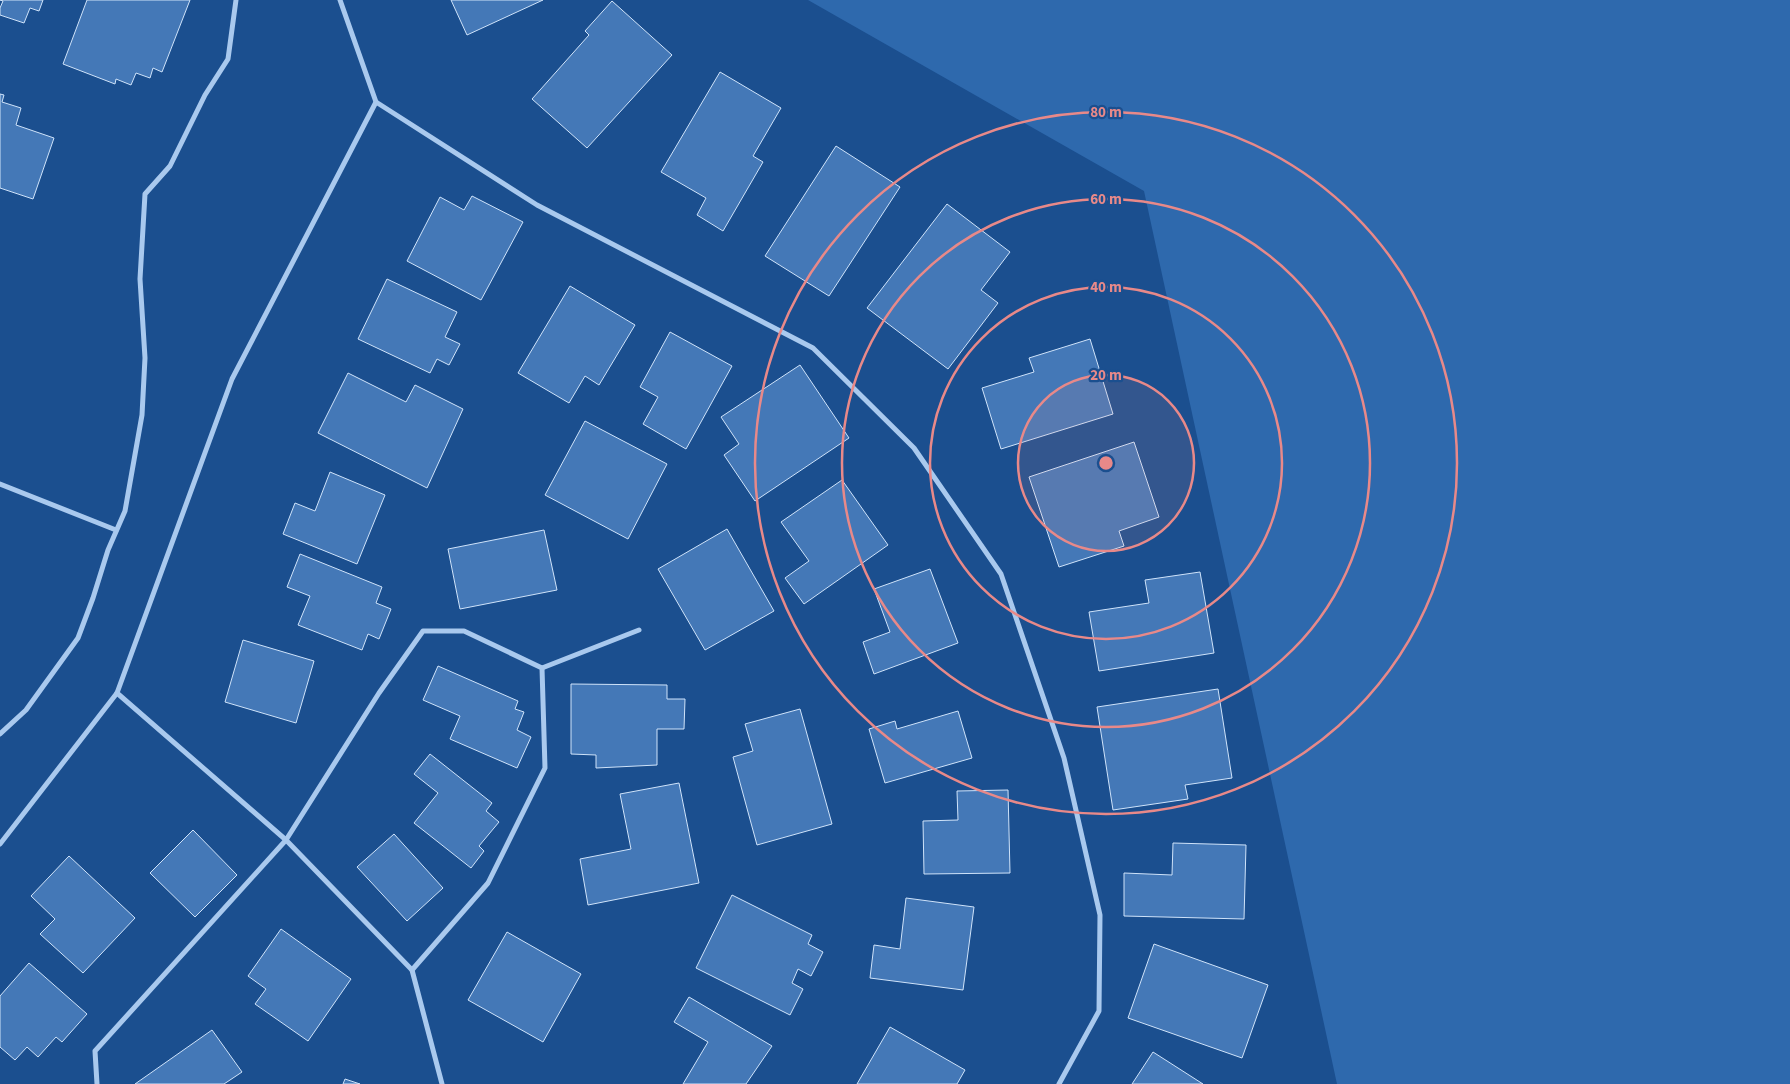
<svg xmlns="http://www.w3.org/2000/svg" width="1790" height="1084" viewBox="0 0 1790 1084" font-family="'Source Sans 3',sans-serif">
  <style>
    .green { fill: #2e69ad }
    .building { fill: #4478b7; stroke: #cfe3fa }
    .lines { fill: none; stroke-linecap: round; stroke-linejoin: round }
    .street { stroke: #a9c9ee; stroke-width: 5 }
    .ring { fill: none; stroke: #e88989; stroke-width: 2.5 }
    .centre { fill: #e88989; stroke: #1b4f8f; stroke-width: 2.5 }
    .ring-label { font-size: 15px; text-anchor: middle; font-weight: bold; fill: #e88989; stroke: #1b4f8f; stroke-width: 4.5; stroke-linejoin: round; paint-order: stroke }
  </style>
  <rect width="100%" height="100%" fill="#1b4f8f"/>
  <path class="green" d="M808,0H1790V1084H1337L1144,191Z"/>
  <g class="building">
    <path d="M0,0H43L39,11L30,8L24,23L0,15V8L3,1Z"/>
    <path d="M87,0H190L162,72L153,68L150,78L136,73L131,85L116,79L115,84L63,64Z"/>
    <path d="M451,0H543L467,35Z"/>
    <path d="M612,1L672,55L587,148L532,99L589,35L585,31Z"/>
    <path d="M720,72L781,108L753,156L763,162L723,231L697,215L706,198L661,172Z"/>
    <path d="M0,94L4,95L2,102L21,108L16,125L54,138L33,199L0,188Z"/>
    <path d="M836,146L900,187L829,296L765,256Z"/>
    <path d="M472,196L523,222L481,300L407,261L440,197L464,210Z"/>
    <path d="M947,204L1010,252L981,290L998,303L948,369L867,308Z"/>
    <path d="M387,279L457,312L445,337L460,344L449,365L437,359L430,373L358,339Z"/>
    <path d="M570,286L635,325L599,385L585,376L569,403L518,373Z"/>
    <path d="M670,332L732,366L686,449L643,424L658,397L640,387Z"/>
    <path d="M1090,339L1113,414L1001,449L982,388L1034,372L1029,358Z"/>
    <path d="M800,365L849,438L755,501L724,455L739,444L721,417Z"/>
    <path d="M348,373L406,402L415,385L463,409L427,488L318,433Z"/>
    <path d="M585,421L667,464L628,539L545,495Z"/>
    <path d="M1134,442L1159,517L1119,531L1124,546L1059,567L1029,477Z"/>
    <path d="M330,472L385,495L357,564L283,534L295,503L315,511Z"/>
    <path d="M842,480L888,545L804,604L785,578L809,561L781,522Z"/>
    <path d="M727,529L774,611L705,650L658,569Z"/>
    <path d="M544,530L557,590L460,609L448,549Z"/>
    <path d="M300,554L382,587L376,603L391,609L379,639L368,634L362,650L298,625L310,596L287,587Z"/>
    <path d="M930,569L958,643L874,674L863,642L890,632L874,589Z"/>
    <path d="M1200,572L1214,653L1099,671L1089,612L1149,603L1145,580Z"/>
    <path d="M243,640L314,661L296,723L225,702Z"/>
    <path d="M438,666L518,701L515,709L524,712L517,730L531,737L517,768L450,739L460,716L423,700Z"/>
    <path d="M571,684L667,685V699H685L684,729H657V765L596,768V755L571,754Z"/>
    <path d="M1218,689L1232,778L1185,785L1188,799L1113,810L1097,707Z"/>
    <path d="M800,709L832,824L757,845L733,757L753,751L745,724Z"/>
    <path d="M958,711L972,758L885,783L869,729L895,721L897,729Z"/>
    <path d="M430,754L492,803L486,811L499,822L479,846L484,851L471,868L414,823L438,793L414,774Z"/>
    <path d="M679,783L699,883L588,905L580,859L631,849L620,794Z"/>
    <path d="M1008,790L1010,873L924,874L923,821L958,820L957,791Z"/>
    <path d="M193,830L237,875L195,917L150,873Z"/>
    <path d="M394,834L443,888L407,921L357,867Z"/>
    <path d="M1173,843L1246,845L1244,919L1124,916V873L1172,875Z"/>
    <path d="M69,856L135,918L83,973L40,934L55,919L31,896Z"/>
    <path d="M732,895L812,935L808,944L823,952L811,976L798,969L792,983L803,989L790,1015L696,968Z"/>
    <path d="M906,898L974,907L963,990L870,978L874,945L900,949Z"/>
    <path d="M281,929L351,979L308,1041L255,1004L266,989L248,976Z"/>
    <path d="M507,932L581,974L543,1042L468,1000Z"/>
    <path d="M1154,944L1268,985L1242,1058L1128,1018Z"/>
    <path d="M29,963L87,1014L62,1042L56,1037L38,1057L27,1047L15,1060L0,1047V996Z"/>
    <path d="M689,997L772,1046L746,1084H683L708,1042L674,1022Z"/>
    <path d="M890,1027L965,1070L957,1084H857Z"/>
    <path d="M212,1030L242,1072L224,1084H135Z"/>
    <path d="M1153,1052L1203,1084H1132Z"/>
    <path d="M345,1079L360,1084H343Z"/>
  </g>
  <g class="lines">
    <g class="street">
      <path d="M376,102L537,205L813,348L914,448L1001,574L1064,758L1100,915L1099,1011L1059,1084"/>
      <path d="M0,484L116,530"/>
      <path d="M542,668L639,630"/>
      <path d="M117,693L286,840L412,970L442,1084"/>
      <path d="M0,734L26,710L78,638L93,598L108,550L125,511L142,415L145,358L140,279L145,194L170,166L205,95L228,59L236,0"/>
      <path d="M0,844L117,693L232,379L376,102L340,0"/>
      <path d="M97,1084L95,1051L286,840L379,693L423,631H464L542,668L545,768L488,883L412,970"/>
    </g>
  </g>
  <circle cx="1106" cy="463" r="88" fill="#e88989" fill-opacity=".12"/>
  <g class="ring">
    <circle cx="1106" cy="463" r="88"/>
    <circle cx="1106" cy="463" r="176"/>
    <circle cx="1106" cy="463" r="264"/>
    <circle cx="1106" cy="463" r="351"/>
  </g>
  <circle cx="1106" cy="463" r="8" class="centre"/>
  <g class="ring-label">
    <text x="1106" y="117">80 m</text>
    <text x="1106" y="204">60 m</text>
    <text x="1106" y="292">40 m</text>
    <text x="1106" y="380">20 m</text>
  </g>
</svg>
